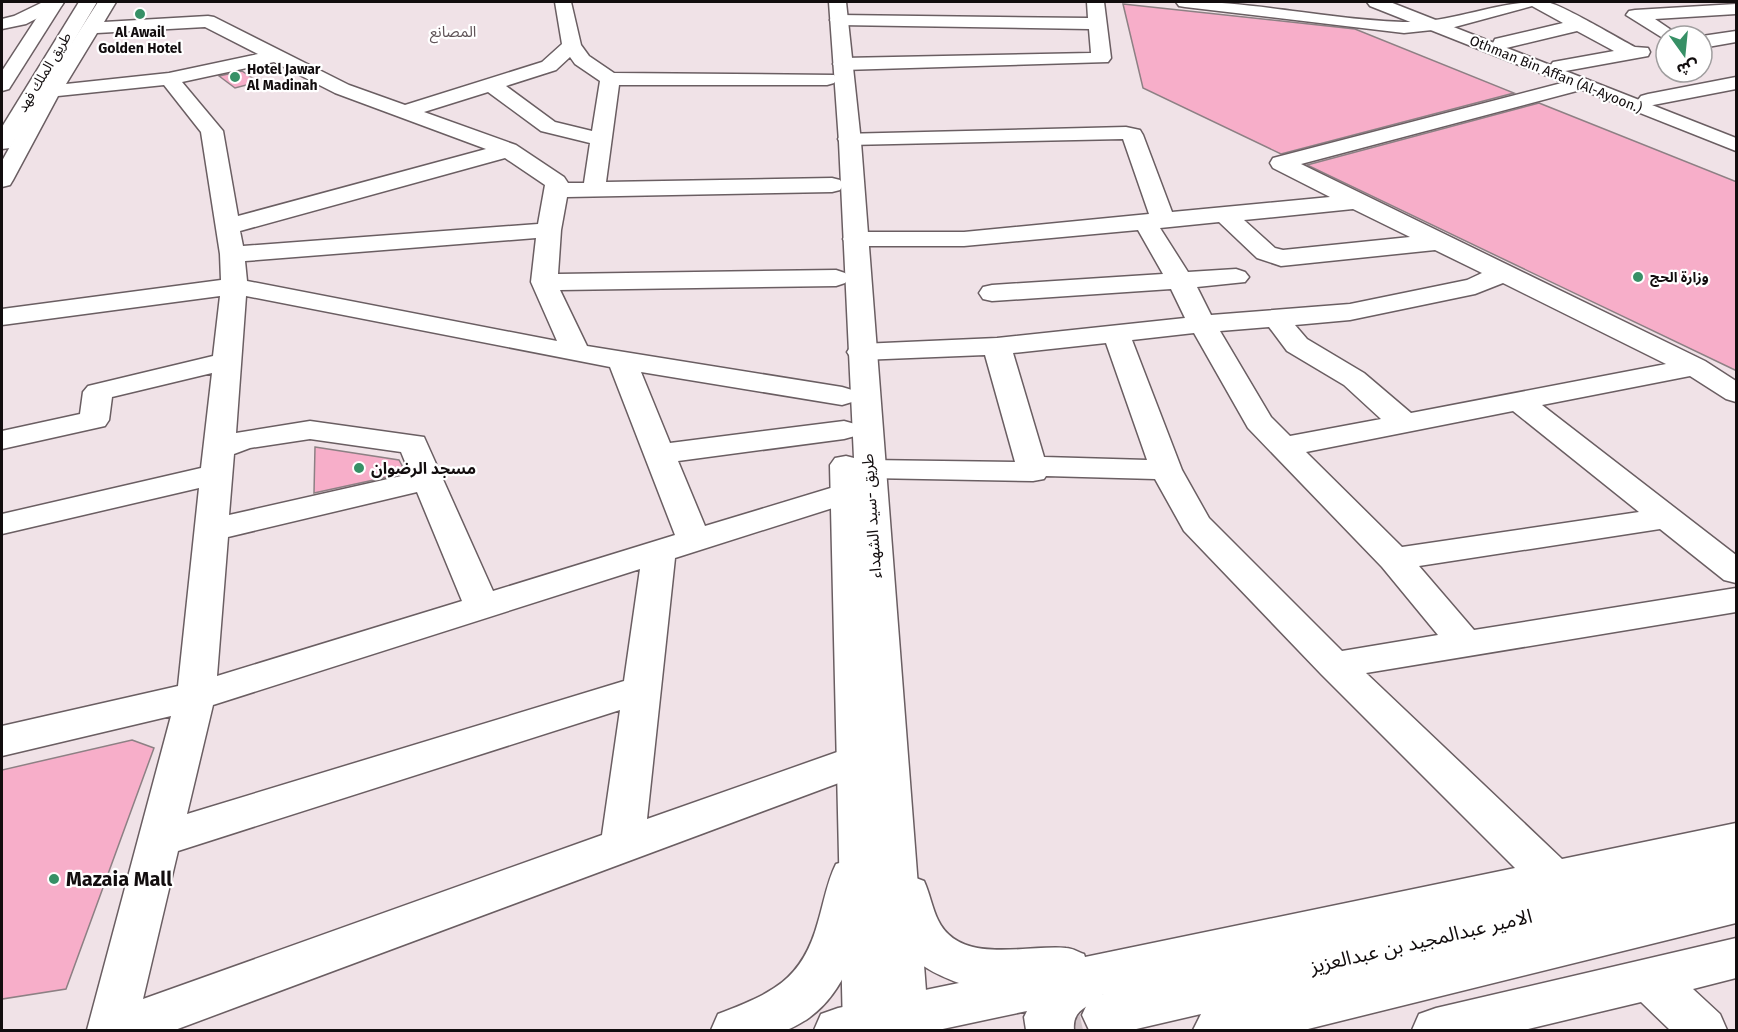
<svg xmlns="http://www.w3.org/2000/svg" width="1738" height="1032" viewBox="0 0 1738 1032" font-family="'Fira Sans','Noto Sans Arabic',sans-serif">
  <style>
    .building { fill: #f7aec9; stroke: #8d8084; stroke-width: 1.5 }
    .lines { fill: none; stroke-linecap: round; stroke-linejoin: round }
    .major-tunnel { stroke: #cfc2c6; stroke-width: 43; stroke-dasharray: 43 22; stroke-linecap: butt }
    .minor-casing { stroke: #6a5e62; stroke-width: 3 }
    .major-casing { stroke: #6a5e62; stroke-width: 3 }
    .minor { fill: #fff; fill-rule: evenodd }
    .major { fill: #fff; fill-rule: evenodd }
    .poi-dot { fill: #379066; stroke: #fff; stroke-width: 2 }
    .labels { text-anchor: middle; stroke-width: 4.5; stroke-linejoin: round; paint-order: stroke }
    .far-poi-label { font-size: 14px; font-weight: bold; fill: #120d0e; stroke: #fff; text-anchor: start }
    .far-street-label { font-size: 14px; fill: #120d0e; stroke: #fff }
    .far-neighbourhood-label { font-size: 15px; fill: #5f5357; stroke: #fff }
    .poi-label { font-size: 16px; font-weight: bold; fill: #120d0e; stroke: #fff; text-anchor: start }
    .street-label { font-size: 16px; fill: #120d0e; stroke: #fff }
    .near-poi-label { font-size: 20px; font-weight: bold; fill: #120d0e; stroke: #fff; text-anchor: start }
    .near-street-label { font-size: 20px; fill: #120d0e; stroke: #fff }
  </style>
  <rect width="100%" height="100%" fill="#f0e2e7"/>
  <g class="building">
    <path d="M1123,4L1355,29L1514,93L1281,154L1143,88Z"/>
    <path d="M242,71L258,82L235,88L219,76Z"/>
    <path d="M1539,103L1737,182V371L1307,165Z"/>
    <path d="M315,447L399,460L406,473L314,493Z"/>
    <path d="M132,740L154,748L66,989L2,999V770Z"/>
  </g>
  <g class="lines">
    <path class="major-tunnel" d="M1039,1030L1106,1015"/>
    <g class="minor-casing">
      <g id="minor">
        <path d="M43,2H64L61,6L26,24L2,29V19L14,16Z"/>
        <path d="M98,2H116L104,22L208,16L214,17L349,85L405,105L542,62L562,44L555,2H571L581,45L589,56L614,73L834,75L837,79L834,83L827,85H619L606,182L832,178L840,180L843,185L840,190L832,192L567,197L561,230L558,274L836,270L845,273L849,278L845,283L836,286L560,290L587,346L842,387L852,390L857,396L852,402L842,405L641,372L670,443L844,421L855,424L859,430L855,436L844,439L678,461L705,526L847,483L858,486L863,493L858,500L675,558L647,819L857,745L871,749L877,760L871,771L175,1030H87L171,716L2,756V726L178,686L199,488L2,534V514L201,468L212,373L112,397L109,420L105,426L2,449V431L80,414L83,392L88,386L213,356L220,296L2,325V309L221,280L220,254L201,132L164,85L58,96L13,180L10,185L2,187V161L41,91ZM205,27L258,54L169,73L66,84L97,33ZM570,57L575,64L600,81L592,131L555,122L506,86L556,70ZM274,62L335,93L486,149L238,216L223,131L182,82ZM488,92L541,131L590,143L584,183H568L564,177L516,145L424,112ZM505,158L545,185L538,224L243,246L240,231ZM536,238L531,282L557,341L247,281L245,261ZM246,296L610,367L675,535L493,591L424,437L310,421L236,433ZM310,439L401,452L410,474L229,515L234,454L250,448ZM417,492L462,601L217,676L228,537ZM640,569L624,681L187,814L213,705ZM620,710L602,835L143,999L178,851Z"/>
        <path d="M1087,2H1104L1111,58L1108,62L843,70L836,68L833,64L836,60L843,58L1091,53L1089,29L839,25L833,24L830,20L833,16L839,15L1088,18Z"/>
        <path d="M1176,2C1250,0 1329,20 1403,22C1452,24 1497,0 1546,2C1560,3 1619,39 1635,47L1648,48L1650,52L1648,56L1560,72L1553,70L1550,66L1553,62L1614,51L1577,31L1502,49L1495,47L1493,43L1495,39L1563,23L1532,6L1451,28L1404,33L1185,7L1179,6Z"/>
        <path d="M1736,4V14L1655,19L1680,36H1666V40L1626,15L1629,11L1635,10Z"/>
        <path d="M1736,31V42L1702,48V36Z"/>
        <path d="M1736,77V89L1648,106L1641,104L1638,100L1641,96L1648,94Z"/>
        <path d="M1581,78L1588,80L1591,84L1588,88L1301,164L1705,361L1736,381V402L1726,399L1690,376L1542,405L1736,555V583L1724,580L1660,529L1419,566L1474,630L1736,588V612L1366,673L1562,859L1736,823V857L1102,995C1088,1008 1072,1009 1074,1030H1026L1024,1017L1027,1011L938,1030H814L821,1014L838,1008L959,983C905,963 901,947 886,894L892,881L908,875L924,881C930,894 932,908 938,920C960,966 1028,944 1066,948C1072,948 1078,952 1084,954L1085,957L1515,868L1321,674L1184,531L1155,479L1046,476L1044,479L1033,481L869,478L858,476L853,469L858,462L869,460L1015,462L985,355L861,360L851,358L847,352L851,346L861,344L997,338L1185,318L1171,289L992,301L983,299L979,293L983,287L992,285L1163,274L1138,230L964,246H855L846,244L843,239L846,234L855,232H964L1149,214L1123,139L849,145L841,144L838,139L841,134L1126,127L1140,130L1143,135L1172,212L1330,197L1273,168L1270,163L1273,158ZM1353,209L1410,237L1283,250L1275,248L1244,220ZM1219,222L1257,258L1281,266L1435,250L1482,273L1467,280L1350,304L1211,315L1197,287L1245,282L1249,277L1245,272L1236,269L1188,272L1160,228ZM1503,283L1666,364L1411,413L1364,373L1307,339L1295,325L1350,320L1475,294ZM1269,327L1287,351L1344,385L1381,419L1290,436L1271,417L1220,331ZM1194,333L1248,428L1382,567L1438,635L1342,651L1209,518L1182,470L1132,340ZM1106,343L1147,460L1044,457L1013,353ZM1513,411L1639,512L1402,547L1306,452Z"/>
        <path d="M852,859L868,864L874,877C862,928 853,988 806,1020C800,1023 792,1029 785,1030C765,1032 732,1030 711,1030L718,1014C772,993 802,981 818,922C824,902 827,882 836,864Z"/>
        <path d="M1736,938V978L1693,989L1720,1014L1727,1030H1670L1641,1002L1524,1030H1412L1419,1014L1436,1008Z"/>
      </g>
    </g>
    <g class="major-casing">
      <g id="major">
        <path d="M47,2H64L9,89L2,91V71Z"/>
        <path d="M79,2H97L13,143L10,148L2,149V127Z"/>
        <path d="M829,2H846L861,142L929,1030H843L830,465L835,458L846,456L854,458L839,142Z"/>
        <path d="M1367,2H1390L1736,138V151L1370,6Z"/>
        <path d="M1736,850V923L1304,1030H1193L1201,1014L1132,1030H1089L1082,1015L1089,1000L1106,993Z"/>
      </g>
    </g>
    <use href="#minor" class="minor"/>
    <use href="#major" class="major"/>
  </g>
  <g class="poi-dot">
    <circle cx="140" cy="14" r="6"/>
    <circle cx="235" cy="77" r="6"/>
    <circle cx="1638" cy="277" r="6"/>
    <circle cx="359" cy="468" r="6"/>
    <circle cx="54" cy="879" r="6"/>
  </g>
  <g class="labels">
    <g class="far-poi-label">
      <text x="140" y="37" text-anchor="middle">Al Awail<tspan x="140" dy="16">Golden Hotel</tspan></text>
      <text x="247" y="74">Hotel Jawar<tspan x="247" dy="16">Al Madinah</tspan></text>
      <text x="1650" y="282">وزارة الحج</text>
    </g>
    <g class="far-street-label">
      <text transform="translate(44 72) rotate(-59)" y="5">طريق الملك فهد</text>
      <text transform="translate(1556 74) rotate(22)" y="5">Othman Bin Affan (Al-Ayoon.)</text>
    </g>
    <g class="far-neighbourhood-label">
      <text x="453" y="37">المصانع</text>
    </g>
    <g class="poi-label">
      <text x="371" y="474">مسجد الرضوان</text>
    </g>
    <g class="street-label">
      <text transform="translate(871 516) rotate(-94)" y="6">طريق -سيد الشهداء</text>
    </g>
    <g class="near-poi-label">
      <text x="66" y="886">Mazaia Mall</text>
    </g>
    <g class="near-street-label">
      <text transform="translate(1421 941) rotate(-13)" y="7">الامير عبدالمجيد بن عبدالعزيز</text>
    </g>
  </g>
  <rect width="1738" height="1032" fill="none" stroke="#120d0e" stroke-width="6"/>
  <g transform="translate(1684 54) rotate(165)"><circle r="28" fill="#ffffff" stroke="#a09e9f" stroke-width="1.5"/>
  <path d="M0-4.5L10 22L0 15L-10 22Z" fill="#379066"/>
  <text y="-9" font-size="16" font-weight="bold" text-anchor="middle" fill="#120d0e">ش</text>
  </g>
</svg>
